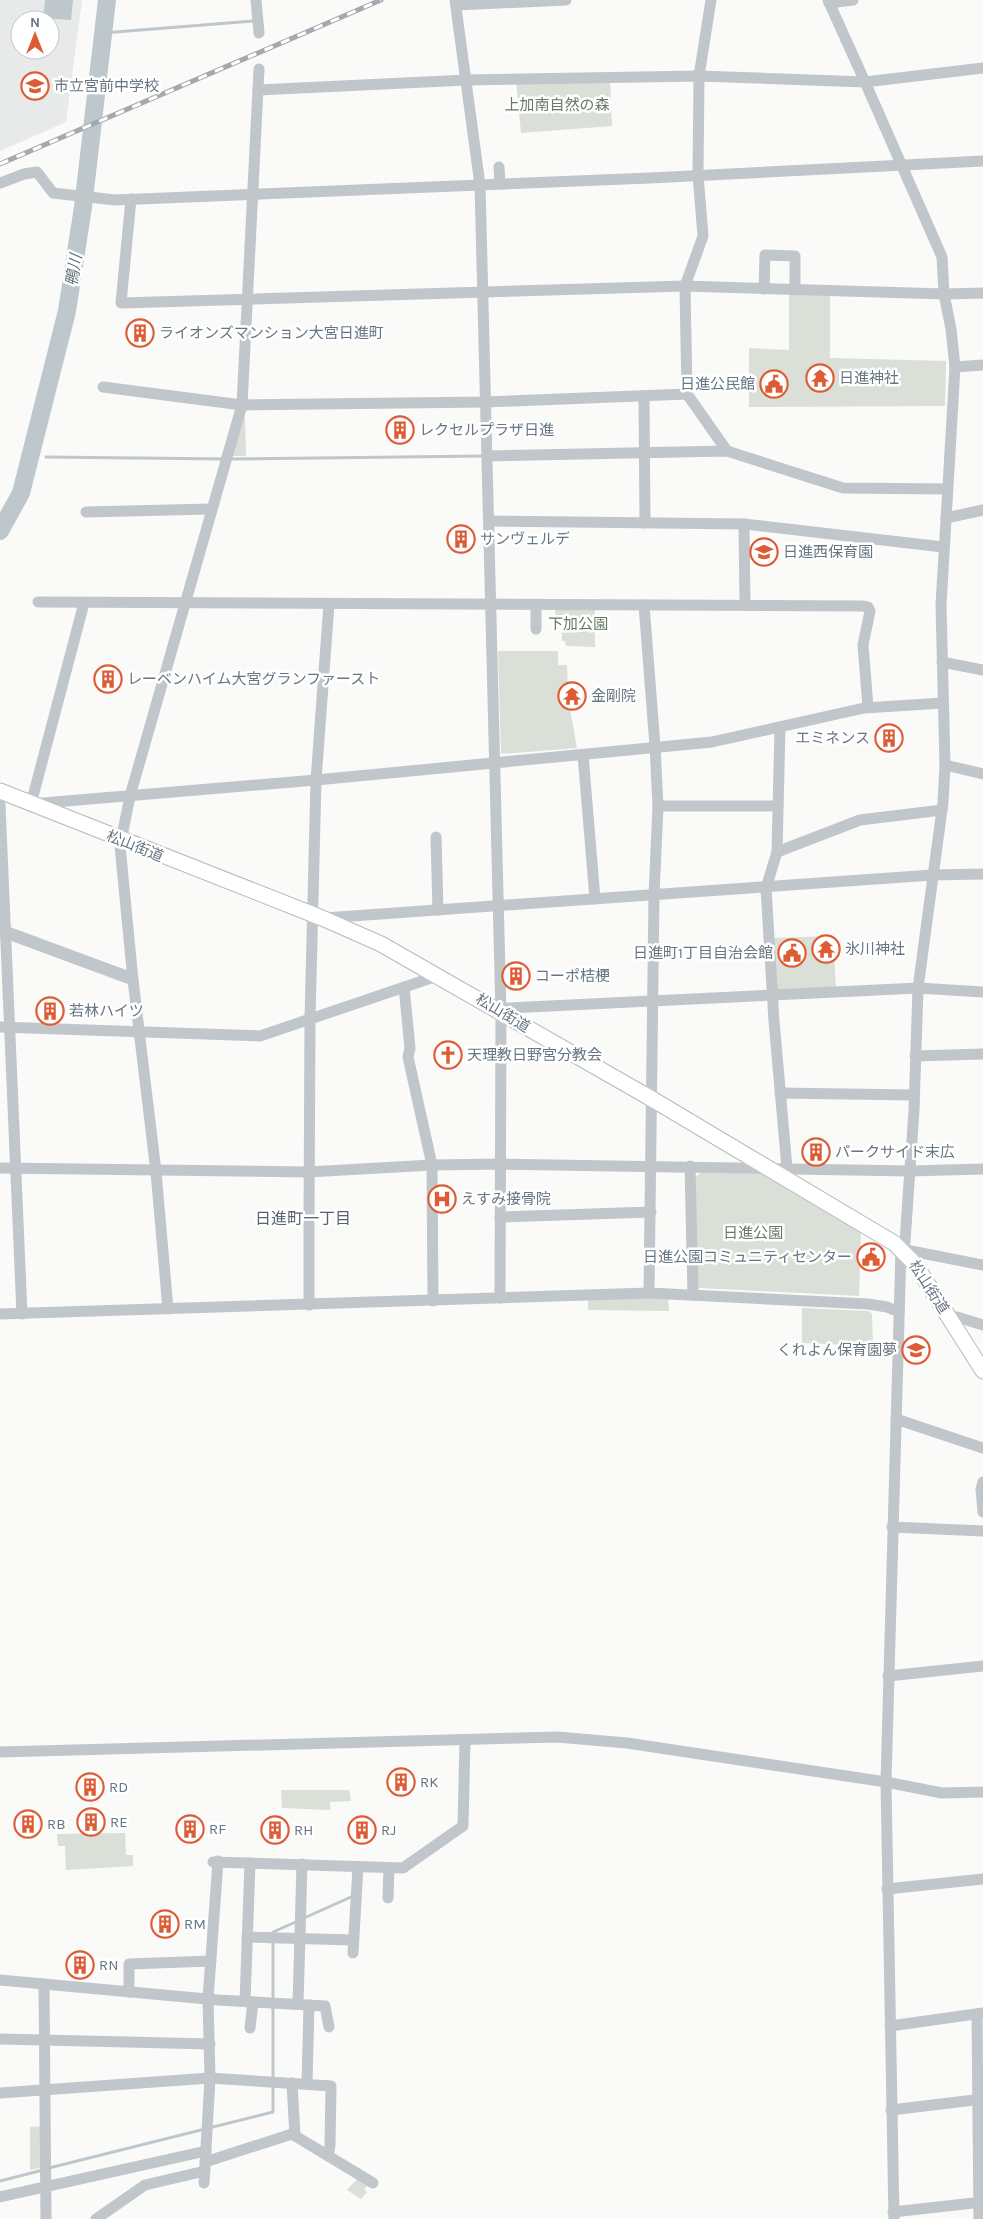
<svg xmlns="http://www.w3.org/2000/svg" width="983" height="2219" viewBox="0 0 983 2219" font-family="Karla,'Noto Sans JP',sans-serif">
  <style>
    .built { fill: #e8e9e9; fill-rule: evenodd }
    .green { fill: #dadfd7 }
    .water { fill: #bdc7cc }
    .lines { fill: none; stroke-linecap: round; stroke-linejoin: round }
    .stream { stroke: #bdc7cc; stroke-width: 3 }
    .river { stroke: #bdc7cc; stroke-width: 18 }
    .major-casing { stroke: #b5babe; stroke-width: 17 }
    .minor { stroke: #c1c6ca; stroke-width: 11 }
    .major { stroke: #fff; stroke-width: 15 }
    .rail-casing { stroke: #a3aaaf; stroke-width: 5 }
    .rail { stroke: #fff; stroke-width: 3; stroke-dasharray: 9; stroke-linecap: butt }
    .labels { text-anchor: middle; stroke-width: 5; stroke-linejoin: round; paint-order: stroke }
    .poi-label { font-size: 15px; fill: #667682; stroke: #fff; text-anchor: start }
    .park-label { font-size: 15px; fill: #687a65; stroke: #fff }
    .street-label { font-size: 15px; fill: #667682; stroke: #fff }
    .water-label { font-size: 16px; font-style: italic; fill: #61747b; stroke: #fff }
    .neighbourhood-label { font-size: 16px; fill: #58646d; stroke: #fff }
  </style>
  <rect width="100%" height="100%" fill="#fafaf8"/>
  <path class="built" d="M0,0H82L66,122L0,151ZM20,20H50V50H20Z"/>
  <g class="green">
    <path d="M610,78L612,126L521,133L516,80Z"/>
    <path d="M789,294L830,295V358L946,361L945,406L749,407V348L789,350Z"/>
    <path d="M245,414L246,456H231Z"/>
    <path d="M555,607H595V647L566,646L565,641H562V625H556Z"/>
    <path d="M498,651H558V665H567L568,698L577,748L501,754Z"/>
    <path d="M833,936L836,991L774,994L770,938Z"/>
    <path d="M701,1173L765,1174L861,1231L859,1296L700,1288L697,1286L695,1177Z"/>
    <path d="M588,1298H668L669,1311L588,1310Z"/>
    <path d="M802,1308L869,1311L872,1314L873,1346L802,1343Z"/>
    <path d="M281,1790H349L351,1801L330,1802V1810L282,1808Z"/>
    <path d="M125,1833L126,1855H133V1866L66,1870L65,1846H58L57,1834Z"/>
    <path d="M43,2126V2167L30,2170V2127Z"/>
    <path d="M359,2177L370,2183L364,2189L367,2192L361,2199L347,2190Z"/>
  </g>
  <path class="water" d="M45,0H73L71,20L43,18Z"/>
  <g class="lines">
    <g class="stream">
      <path d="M103,33L253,21"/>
      <path d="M46,457L226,459L484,456"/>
      <path d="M8,928L127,972"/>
      <path d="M304,1918L351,1897"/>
      <path d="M49,2168L273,2112V1932L298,1921"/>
      <path d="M0,2181L43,2170"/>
    </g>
    <path class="river" d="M0,531L21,493L67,311L83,207L107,0"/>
    <g class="major-casing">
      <path id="major" d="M0,791L322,918L381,944L652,1099L894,1243L915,1264L983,1371"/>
    </g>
    <g class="minor">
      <path d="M256,0L259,33"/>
      <path d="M455,0L480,185L501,1013L500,1298"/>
      <path d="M711,0L699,76L698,175L703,236L685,286L687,394L727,451"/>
      <path d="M828,0L865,82L942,257L944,294L951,329L955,367L941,605L945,765L943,802L918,988L914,1110L905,1242L901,1249L886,1782L894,2219"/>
      <path d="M829,3L853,0"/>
      <path d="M456,5L566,0"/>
      <path d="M258,90L466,80L699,76L865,82L983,68"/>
      <path d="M499,167L500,184"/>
      <path d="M0,183L24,174L37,172L53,193L115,200L650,178L983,161"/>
      <path d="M131,199L121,303L685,286L944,294L983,293"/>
      <path d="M764,289L765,255L795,256V290"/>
      <path d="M955,367L983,365"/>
      <path d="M103,387L242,405L486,402L687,394"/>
      <path d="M644,396L645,523"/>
      <path d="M487,456L727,451L843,488L947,489"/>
      <path d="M86,512L211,509"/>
      <path d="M946,518L983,510"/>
      <path d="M489,521L744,524L943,547"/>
      <path d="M744,524L745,605"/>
      <path d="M38,602L862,606L868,607L870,611L863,645L868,707"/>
      <path d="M84,603L31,804L316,780L712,742L864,708L943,703"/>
      <path d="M536,605V629"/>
      <path d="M644,605L655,746L658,806L654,895L649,1293"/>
      <path d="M942,662L983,670"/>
      <path d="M780,727L777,852L766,888L774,1021L787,1168"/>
      <path d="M583,755L595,899"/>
      <path d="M945,765L983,774"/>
      <path d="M0,805L22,1314"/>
      <path d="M658,806H778"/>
      <path d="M436,837L438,910"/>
      <path d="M777,852L860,820L942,810"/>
      <path d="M324,918L932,875L983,874"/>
      <path d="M0,931L133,980"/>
      <path d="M404,987L410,1048L408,1057L432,1165L433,1301"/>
      <path d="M501,1013L508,1008L918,988L983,992"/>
      <path d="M0,1027L260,1036L437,976"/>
      <path d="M915,1056L983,1054"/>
      <path d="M780,1093L913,1095"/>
      <path d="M690,1166L693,1295"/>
      <path d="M0,1168L308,1172L432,1165L500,1164L910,1171L983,1169"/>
      <path d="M500,1217L651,1212"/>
      <path d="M309,1220L310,1019L316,780L329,604"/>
      <path d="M309,1224V1305"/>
      <path d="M901,1249L983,1265"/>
      <path d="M168,1309L156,1172L133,980L120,846L130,796L242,405L259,69"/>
      <path d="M0,1314L649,1293L868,1304L887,1307L899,1312"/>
      <path d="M949,1318L957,1317L983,1325"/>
      <path d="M896,1419L983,1448"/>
      <path d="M983,1482L981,1489L983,1512"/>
      <path d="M892,1527L983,1531"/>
      <path d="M888,1676L983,1666"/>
      <path d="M0,1752L557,1737L627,1743L886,1782L942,1793L983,1792"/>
      <path d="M213,1862L403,1868L463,1826L465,1740"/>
      <path d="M887,1889L983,1879"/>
      <path d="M388,1898L389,1868"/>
      <path d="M247,1937L353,1940"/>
      <path d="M353,1953L358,1867"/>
      <path d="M0,1980L218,2000L325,2006L329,2027"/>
      <path d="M44,1984L46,2219"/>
      <path d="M129,1992V1964L211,1961"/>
      <path d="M245,2001L250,1863"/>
      <path d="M298,2004L302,1864"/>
      <path d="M977,2014L979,2219"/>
      <path d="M890,2026L983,2013"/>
      <path d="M250,2028L253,2002"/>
      <path d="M0,2039L210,2044"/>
      <path d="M292,2083L295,2136"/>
      <path d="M307,2084L309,2005"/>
      <path d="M0,2093L210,2078L331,2086L330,2146L328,2156"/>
      <path d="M891,2110L983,2099"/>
      <path d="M205,2162L292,2134L373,2183"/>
      <path d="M204,2183L210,2078L208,1999L218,1861"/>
      <path d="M0,2197L206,2151"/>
      <path d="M893,2212L983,2202"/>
      <path d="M96,2219L145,2185L205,2171"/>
    </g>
    <use href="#major" class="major"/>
    <g class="rail-casing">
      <path id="rail" d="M0,164L381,0"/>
    </g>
    <use href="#rail" class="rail"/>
  </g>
  <defs>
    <g id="school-ring" transform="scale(1.4375)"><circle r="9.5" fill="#fff" stroke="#dd5c35" stroke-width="1.5"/><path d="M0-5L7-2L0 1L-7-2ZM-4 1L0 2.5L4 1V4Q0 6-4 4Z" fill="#dd5c35"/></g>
    <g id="building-ring" transform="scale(1.4375)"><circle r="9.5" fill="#fff" stroke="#dd5c35" stroke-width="1.5"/><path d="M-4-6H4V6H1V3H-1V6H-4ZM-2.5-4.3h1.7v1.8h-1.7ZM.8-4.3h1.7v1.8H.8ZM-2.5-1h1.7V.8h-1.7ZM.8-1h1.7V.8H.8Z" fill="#dd5c35"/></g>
    <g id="temple-ring" transform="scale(1.4375)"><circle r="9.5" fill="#fff" stroke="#dd5c35" stroke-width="1.5"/><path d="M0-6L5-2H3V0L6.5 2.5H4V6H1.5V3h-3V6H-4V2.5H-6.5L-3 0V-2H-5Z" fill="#dd5c35"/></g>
    <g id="civic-ring" transform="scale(1.4375)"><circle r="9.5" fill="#fff" stroke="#dd5c35" stroke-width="1.5"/><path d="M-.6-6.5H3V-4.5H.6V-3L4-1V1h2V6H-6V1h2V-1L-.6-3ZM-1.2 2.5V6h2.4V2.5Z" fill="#dd5c35"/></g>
    <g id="church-ring" transform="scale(1.4375)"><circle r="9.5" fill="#fff" stroke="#dd5c35" stroke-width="1.5"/><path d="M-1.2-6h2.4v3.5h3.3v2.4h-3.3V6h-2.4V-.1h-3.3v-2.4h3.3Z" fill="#dd5c35"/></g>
    <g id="hospital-ring" transform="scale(1.4375)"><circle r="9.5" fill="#fff" stroke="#dd5c35" stroke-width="1.5"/><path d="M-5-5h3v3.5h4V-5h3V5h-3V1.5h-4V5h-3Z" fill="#dd5c35"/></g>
  </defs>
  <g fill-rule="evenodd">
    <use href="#school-ring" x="35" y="86"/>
    <use href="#building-ring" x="140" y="333"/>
    <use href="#temple-ring" x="820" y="378"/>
    <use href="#civic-ring" x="774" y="384"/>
    <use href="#building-ring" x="400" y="430"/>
    <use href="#building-ring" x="461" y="539"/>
    <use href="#school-ring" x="764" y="552"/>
    <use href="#building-ring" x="108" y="679"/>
    <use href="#temple-ring" x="572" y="696"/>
    <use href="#building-ring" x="889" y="738"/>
    <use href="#temple-ring" x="826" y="949"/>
    <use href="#civic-ring" x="792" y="953"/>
    <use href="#building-ring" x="516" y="976"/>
    <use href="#building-ring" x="50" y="1011"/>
    <use href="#church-ring" x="448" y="1055"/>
    <use href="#building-ring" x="816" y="1152"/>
    <use href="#hospital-ring" x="442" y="1199"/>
    <use href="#civic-ring" x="871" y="1257"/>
    <use href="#school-ring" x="916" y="1350"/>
    <use href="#building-ring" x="401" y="1782"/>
    <use href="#building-ring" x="90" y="1787"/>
    <use href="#building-ring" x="91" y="1822"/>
    <use href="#building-ring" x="28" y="1824"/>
    <use href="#building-ring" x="190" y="1829"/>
    <use href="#building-ring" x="275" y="1830"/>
    <use href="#building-ring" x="362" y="1830"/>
    <use href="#building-ring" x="165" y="1924"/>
    <use href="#building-ring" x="80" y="1965"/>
  </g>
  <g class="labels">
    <g class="poi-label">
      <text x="54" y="91">市立宮前中学校</text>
      <text x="159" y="338">ライオンズマンション大宮日進町</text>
      <text x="839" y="383">日進神社</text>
      <text x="755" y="389" text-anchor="end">日進公民館</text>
      <text x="419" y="435">レクセルプラザ日進</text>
      <text x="480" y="544">サンヴェルデ</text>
      <text x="783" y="557">日進西保育園</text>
      <text x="127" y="684">レーベンハイム大宮グランファースト</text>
      <text x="591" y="701">金剛院</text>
      <text x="870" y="743" text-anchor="end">エミネンス</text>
      <text x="845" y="954">氷川神社</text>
      <text x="773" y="958" text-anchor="end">日進町1丁目自治会館</text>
      <text x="535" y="981">コーポ桔梗</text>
      <text x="69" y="1016">若林ハイツ</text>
      <text x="467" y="1060">天理教日野宮分教会</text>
      <text x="835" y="1157">パークサイド末広</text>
      <text x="461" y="1204">えすみ接骨院</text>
      <text x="852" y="1262" text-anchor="end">日進公園コミュニティセンター</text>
      <text x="897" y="1355" text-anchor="end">くれよん保育園夢</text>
      <text x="420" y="1787">RK</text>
      <text x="109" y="1792">RD</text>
      <text x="110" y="1827">RE</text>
      <text x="47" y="1829">RB</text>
      <text x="209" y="1834">RF</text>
      <text x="294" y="1835">RH</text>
      <text x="381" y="1835">RJ</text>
      <text x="184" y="1929">RM</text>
      <text x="99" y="1970">RN</text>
    </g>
    <g class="park-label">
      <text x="557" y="110">上加南自然の森</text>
      <text x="578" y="629">下加公園</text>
      <text x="753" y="1238">日進公園</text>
    </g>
    <g class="street-label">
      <text transform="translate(135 846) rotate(22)" y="5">松山街道</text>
      <text transform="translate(503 1013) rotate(31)" y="5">松山街道</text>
      <text transform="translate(929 1287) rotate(57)" y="5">松山街道</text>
    </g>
    <g class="water-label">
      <text transform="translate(73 270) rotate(-81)" y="6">鴨川</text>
    </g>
    <g class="neighbourhood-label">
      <text x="303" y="1224">日進町一丁目</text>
    </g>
  </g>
  <g transform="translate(35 35)"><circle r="24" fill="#ffffff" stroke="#c2c8cd"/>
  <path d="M0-4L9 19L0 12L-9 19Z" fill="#dd5c35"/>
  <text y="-8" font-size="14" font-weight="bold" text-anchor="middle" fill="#667682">N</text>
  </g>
</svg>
